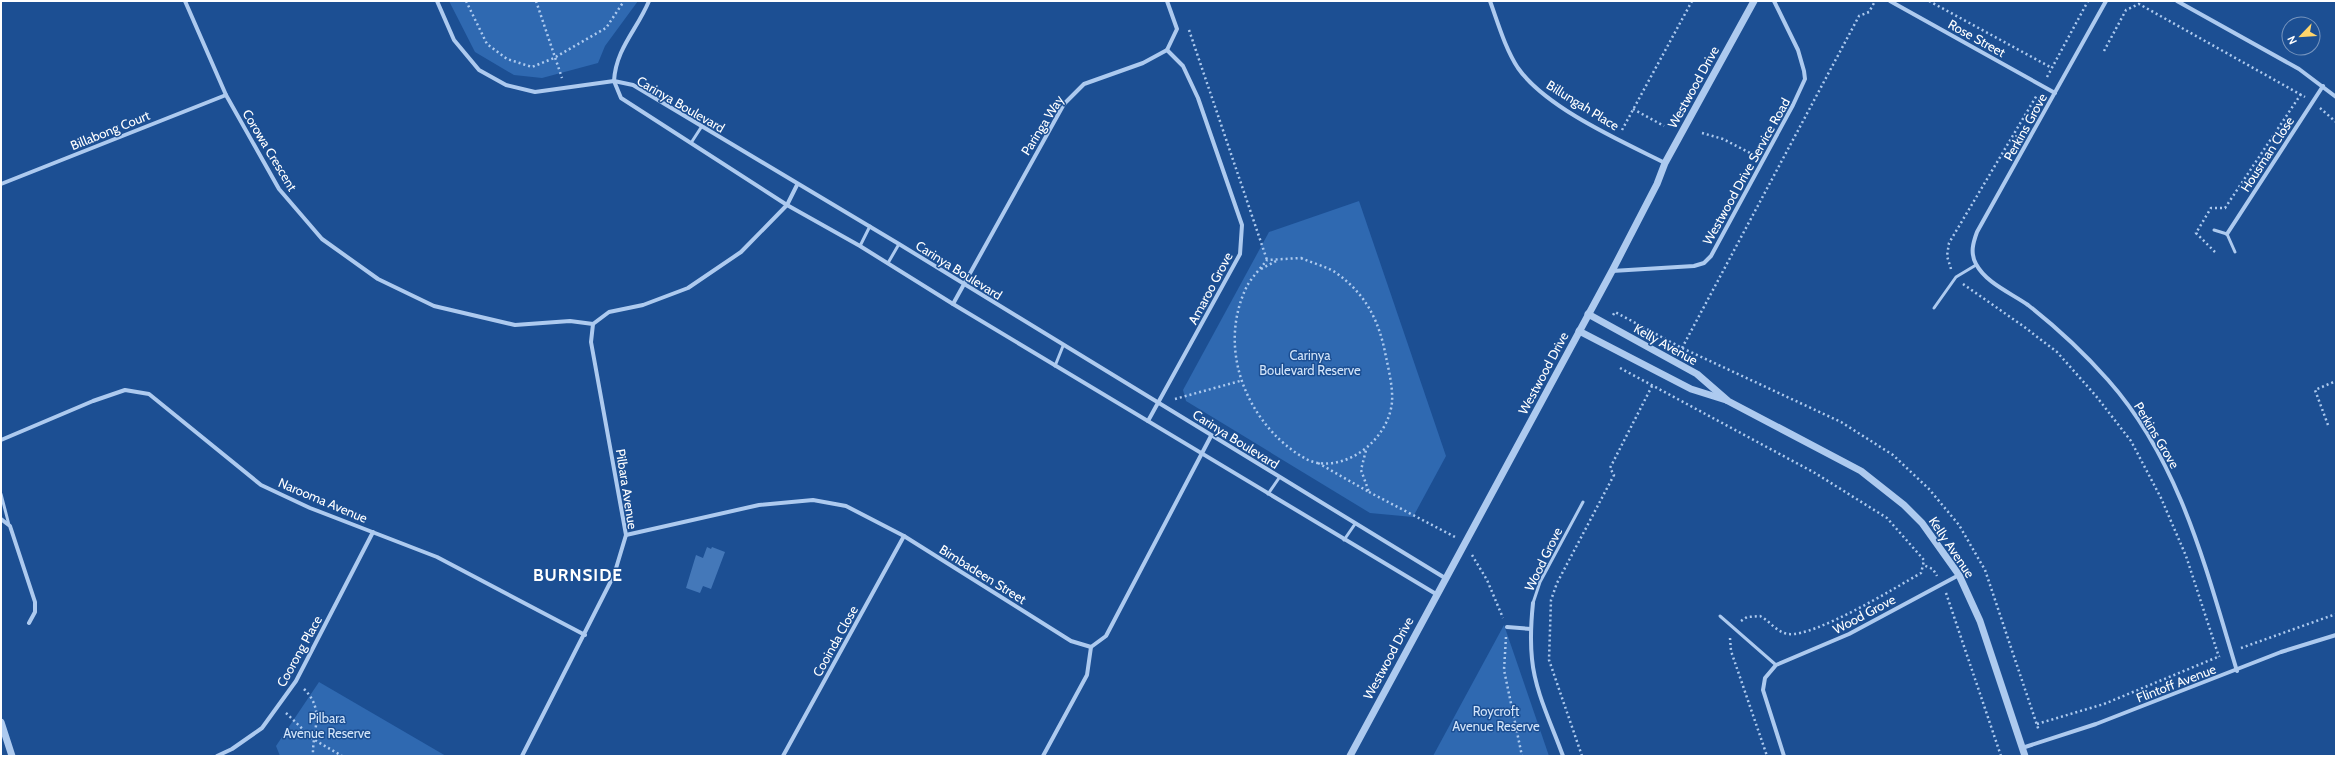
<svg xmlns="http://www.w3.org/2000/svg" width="2337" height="757" viewBox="0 0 2337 757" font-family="Cabin,sans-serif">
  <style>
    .green { fill: #2f69b1 }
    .building { fill: #4478b9 }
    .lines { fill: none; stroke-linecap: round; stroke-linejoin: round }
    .path { stroke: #adcaef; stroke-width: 2.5; stroke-dasharray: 2 3; stroke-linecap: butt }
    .service { stroke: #adcaef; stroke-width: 3 }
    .minor { stroke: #adcaef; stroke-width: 4 }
    .tertiary { stroke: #adcaef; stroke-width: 7 }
    .labels { text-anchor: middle; stroke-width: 3; stroke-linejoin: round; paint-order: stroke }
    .street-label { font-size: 13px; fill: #fff; stroke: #1c4f93 }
    .park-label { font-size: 13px; fill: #d3e5fa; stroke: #1c4f93 }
    .district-label { font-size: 17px; font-weight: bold; letter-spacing: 1px; fill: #fff; stroke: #1c4f93 }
  </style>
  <rect width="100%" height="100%" fill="#1c4f93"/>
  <g class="green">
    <path d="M449,1H638L605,46L598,63L542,78L514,75L475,52Z"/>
    <path d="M1359,201L1446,456L1413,517L1370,513L1186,401L1183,390L1269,232Z"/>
    <path d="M1504,625L1549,756H1433Z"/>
    <path d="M319,682L446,756H280L276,746Z"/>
  </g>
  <path class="building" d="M707,547L711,549L712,547L725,552L711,589L703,586L700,593L686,588L696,555L703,558Z"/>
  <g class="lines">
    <g class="path">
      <path d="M466,1L487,44L507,59L532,67L554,58L606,28L624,1"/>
      <path d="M536,1L562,78"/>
      <path d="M1929,1L2052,68"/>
      <path d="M1189,30L1267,260"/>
      <path d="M2104,51L2126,10L2139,4L2305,97"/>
      <path d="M2047,77L2088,1"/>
      <path d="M2320,108L2336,122"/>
      <path d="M1633,109L1664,126"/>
      <path d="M1622,130L1692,1"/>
      <path d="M1702,133L1723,139L1754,155"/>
      <path d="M2215,252L2196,233L2211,208H2225L2301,94"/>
      <path d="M1301,258C1312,263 1325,266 1335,272C1366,294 1379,320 1386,357C1389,371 1393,388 1392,402C1389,436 1353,468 1318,463C1304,461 1286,446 1276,436C1237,396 1222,337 1247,286C1252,277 1261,268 1267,260Z"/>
      <path d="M1261,269L1278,260"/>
      <path d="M1951,269L1947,256L1949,243L2037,95"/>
      <path d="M1963,284L2023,326L2057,352L2096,396L2131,441L2161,498L2186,556L2219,657"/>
      <path d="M1613,315L1615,312L1682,348L1841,422L1893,455L1929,489L1959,525L1985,570L2039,731"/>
      <path d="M1682,348L1859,16L1869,12L1874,3"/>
      <path d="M1620,368L1815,473L1887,518L1924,560L1923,565L1933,569L1937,576"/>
      <path d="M1175,399L1240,381"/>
      <path d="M2328,425L2315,390L2336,381"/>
      <path d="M1318,463L1369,492L1361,470L1366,450"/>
      <path d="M1369,492L1455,537"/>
      <path d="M1472,555L1487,580L1503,618"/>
      <path d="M1946,593L2001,756"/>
      <path d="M1741,621L1747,617L1760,616C1770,621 1776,632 1788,634C1815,637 1895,588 1921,573L1923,565"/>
      <path d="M1506,637L1504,670L1522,756"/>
      <path d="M1730,638L1731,651L1767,756"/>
      <path d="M2241,648L2336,614"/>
      <path d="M304,689C326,711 312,730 313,756"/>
      <path d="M286,713L313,739L342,756"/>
      <path d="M2037,724L2104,704L2220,656"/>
      <path d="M1582,756L1549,660L1551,600L1557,583L1614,475L1610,468L1652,386"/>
    </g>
    <g class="service">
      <path d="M691,143L702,126"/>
      <path d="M2214,230L2227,234L2235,252"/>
      <path d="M860,246L870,226"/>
      <path d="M888,263L899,244"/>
      <path d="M1934,308L1956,277L1976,265"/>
      <path d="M1055,366L1063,346"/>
      <path d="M1,494L9,525"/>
      <path d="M1268,494L1279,478"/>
      <path d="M1344,540L1355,524"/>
      <path d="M1533,603L1540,582L1583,502"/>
      <path d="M1720,616L1776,665"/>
    </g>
    <g class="minor">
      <path d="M185,1L226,95L279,189L322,239L378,279L434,306L515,325L570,321L593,324L609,312L643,305L688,288L741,252L787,205L797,185"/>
      <path d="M437,1L454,40L479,70L506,85L535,92L614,81C616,48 637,30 649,1"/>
      <path d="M1490,1C1498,23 1505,48 1518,68C1546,108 1621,141 1665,163"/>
      <path d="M1890,1L2055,93"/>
      <path d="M2106,1L1977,232C1973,243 1970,253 1976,264C1986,283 2011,293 2028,305C2056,327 2084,353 2108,380C2180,461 2206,569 2237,671"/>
      <path d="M2177,1L2299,69L2336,97"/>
      <path d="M614,81L621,98L787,205L860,246L953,304L1436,594"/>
      <path d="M614,81L633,85L899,244L1445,578"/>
      <path d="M1,184L226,95"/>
      <path d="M2227,234L2323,86"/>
      <path d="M1612,271L1694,266L1704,263L1711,256L1793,105L1805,79L1804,71L1798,50L1774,1"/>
      <path d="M953,304L1064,104L1084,84L1143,63L1167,50L1177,29L1167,1"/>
      <path d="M1148,421L1240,254L1242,225L1198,98L1183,66L1167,50"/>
      <path d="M1,440L93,401L125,390L149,394L261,485L310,508L437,557L585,635"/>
      <path d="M1,519L10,526L35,602V612L29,623"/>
      <path d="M626,535L759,505L813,500L846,506L904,536L1071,641L1091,647L1106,636L1211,436"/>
      <path d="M1533,603C1531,622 1530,640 1532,659C1535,692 1552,725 1563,756"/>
      <path d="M1507,627L1531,629"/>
      <path d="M2022,748L2096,724L2281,652L2336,635"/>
      <path d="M217,756L232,749L262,728L296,681L373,532"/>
      <path d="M522,756L614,575L626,535L591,342L593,324"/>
      <path d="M783,756L904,536"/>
      <path d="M1043,756L1087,675L1091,647"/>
      <path d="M1784,756L1763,690L1765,678L1776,665L1849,634L1959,575"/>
    </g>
    <g class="tertiary">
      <path d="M1588,314L1697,374L1728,401L1861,471L1904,505L1922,523L1959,575L1980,621L2025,756"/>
      <path d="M1579,331L1691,389L1726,400"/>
      <path d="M1,722L12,756"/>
      <path d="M1350,756L1612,271L1657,184L1665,163L1754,1"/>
    </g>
  </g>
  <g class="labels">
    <g class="street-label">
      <text transform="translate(1977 38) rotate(29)" y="5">Rose Street</text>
      <text transform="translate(1693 87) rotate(-61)" y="5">Westwood Drive</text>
      <text transform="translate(681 104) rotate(30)" y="5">Carinya Boulevard</text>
      <text transform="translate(1583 105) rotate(32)" y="5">Billungah Place</text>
      <text transform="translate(1042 125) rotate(-58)" y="5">Paringa Way</text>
      <text transform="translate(2025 127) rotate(-61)" y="5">Perkins Grove</text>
      <text transform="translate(110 130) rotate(-22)" y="5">Billabong Court</text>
      <text transform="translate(270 150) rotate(59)" y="5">Corowa Crescent</text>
      <text transform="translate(2267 154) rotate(-57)" y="5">Housman Close</text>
      <text transform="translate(1746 171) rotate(-61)" y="5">Westwood Drive Service Road</text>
      <text transform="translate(959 270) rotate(32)" y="5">Carinya Boulevard</text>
      <text transform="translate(1210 288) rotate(-62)" y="5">Amaroo Grove</text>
      <text transform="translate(1666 344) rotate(29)" y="5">Kelly Avenue</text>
      <text transform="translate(1543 373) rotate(-62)" y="5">Westwood Drive</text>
      <text transform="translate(2157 435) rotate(59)" y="5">Perkins Grove</text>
      <text transform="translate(1236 439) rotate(32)" y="5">Carinya Boulevard</text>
      <text transform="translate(627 489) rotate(81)" y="5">Pilbara Avenue</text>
      <text transform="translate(323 500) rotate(23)" y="5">Narooma Avenue</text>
      <text transform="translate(1952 547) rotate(56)" y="5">Kelly Avenue</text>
      <text transform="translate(1543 559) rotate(-64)" y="5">Wood Grove</text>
      <text transform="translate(983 574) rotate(32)" y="5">Bimbadeen Street</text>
      <text transform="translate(1864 614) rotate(-28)" y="5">Wood Grove</text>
      <text transform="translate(835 641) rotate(-61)" y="5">Cooinda Close</text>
      <text transform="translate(299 651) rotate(-61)" y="5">Coorong Place</text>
      <text transform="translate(1388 658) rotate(-62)" y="5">Westwood Drive</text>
      <text transform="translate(2176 683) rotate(-21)" y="5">Flintoff Avenue</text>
    </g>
    <g class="park-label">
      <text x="1310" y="360">Carinya<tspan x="1310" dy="15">Boulevard Reserve</tspan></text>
      <text x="1496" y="716">Roycroft<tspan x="1496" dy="15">Avenue Reserve</tspan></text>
      <text x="327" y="723">Pilbara<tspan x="327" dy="15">Avenue Reserve</tspan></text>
    </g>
    <g class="district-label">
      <text x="578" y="581">BURNSIDE</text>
    </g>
  </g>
  <rect width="2337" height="757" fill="none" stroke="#ffffff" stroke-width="4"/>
  <g transform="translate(2301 36) rotate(245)"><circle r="19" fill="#1c4f93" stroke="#7795be"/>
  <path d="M0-3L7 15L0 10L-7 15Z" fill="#ffd56b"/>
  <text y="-6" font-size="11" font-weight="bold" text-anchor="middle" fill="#ffffff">N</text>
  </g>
</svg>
